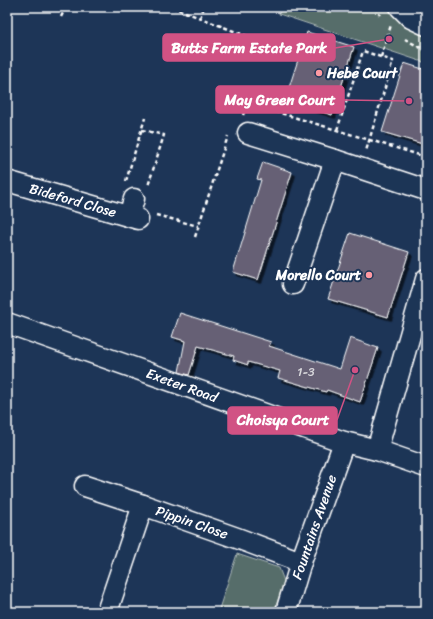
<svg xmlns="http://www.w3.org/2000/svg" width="433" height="619" viewBox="0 0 433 619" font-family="Sriracha,sans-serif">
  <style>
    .green { fill: #566d6a; stroke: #aab6b4 }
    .building { fill: #666175; stroke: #fff; filter: url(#shadow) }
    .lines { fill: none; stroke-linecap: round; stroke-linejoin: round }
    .minor-casing { stroke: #fff; stroke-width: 23 }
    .path { stroke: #fff; stroke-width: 2.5; stroke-dasharray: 4 3; stroke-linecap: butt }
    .minor { stroke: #1d3557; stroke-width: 20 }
    .poi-dot { fill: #ff9aa2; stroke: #1d3557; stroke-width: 1.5 }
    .labels { text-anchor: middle; stroke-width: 4; stroke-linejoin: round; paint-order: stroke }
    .number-label { font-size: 12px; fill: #d9d8dc }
    .poi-label { font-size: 14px; font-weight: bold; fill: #fff; stroke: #1d3557; text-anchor: start }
    .street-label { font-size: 14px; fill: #fff; stroke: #1d3557 }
    .leader { fill: none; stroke: #d15284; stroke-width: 1.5 }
    .callout-dot { fill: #d15284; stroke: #1d3557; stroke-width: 1.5 }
    .callout { fill: #d15284; stroke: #d15284; stroke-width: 1.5 }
    .callout-label { font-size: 15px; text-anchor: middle; font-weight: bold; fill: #fff }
  </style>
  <defs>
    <filter id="shadow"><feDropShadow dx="3.5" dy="3.5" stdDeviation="0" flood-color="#0009"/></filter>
  </defs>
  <rect width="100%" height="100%" fill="#1d3557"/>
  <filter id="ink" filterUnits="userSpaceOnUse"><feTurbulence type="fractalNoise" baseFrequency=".025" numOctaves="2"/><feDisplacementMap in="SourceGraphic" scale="8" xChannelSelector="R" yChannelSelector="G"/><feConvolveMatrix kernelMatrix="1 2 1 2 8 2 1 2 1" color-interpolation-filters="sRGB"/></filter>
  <g filter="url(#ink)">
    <g class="green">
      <path d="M282,7H426V63L279,14Z"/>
      <path d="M237,554L279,568L284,581L274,612H218Z"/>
    </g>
    <g class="building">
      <path d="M307,32L354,47L332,115L285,100Z"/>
      <path d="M404,63L426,70V145L382,132Z"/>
      <path d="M263,162L292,172L258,280L233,272L261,180L257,179Z"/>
      <path d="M350,233L409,252L388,317L328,299Z"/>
      <path d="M180,313L271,342L269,346L340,369L350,338L378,348L360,402L327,390L326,392L278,378L280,371L248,362V365L233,360L234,356L198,346L189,375L179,372L185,341L172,337Z"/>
    </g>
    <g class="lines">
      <g class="minor-casing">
        <g id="minor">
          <path d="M400,7L411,18L426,25"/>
          <path d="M248,133L335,160"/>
          <path d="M7,181L138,219"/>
          <path d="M129,216L134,199"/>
          <path d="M293,284L335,160L426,190"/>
          <path d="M7,323L344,442L377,450L426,467"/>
          <path d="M377,450L426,279"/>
          <path d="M85,486L143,505"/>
          <path d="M107,612L143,505L237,538L301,562"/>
          <path d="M286,612L301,562L344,442"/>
        </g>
      </g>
      <g class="path">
        <path d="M172,7L257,40"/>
        <path d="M375,7L380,15"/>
        <path d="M61,17L66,7"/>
        <path d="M200,18L204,7"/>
        <path d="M405,39L426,51"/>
        <path d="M381,57L391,25"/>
        <path d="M243,115L247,103L426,157"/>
        <path d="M142,130L164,135L148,186"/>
        <path d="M337,130L363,51L393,61L366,151"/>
        <path d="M126,181L145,118"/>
        <path d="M156,215L198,226"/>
        <path d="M195,237L228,136"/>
      </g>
      <use href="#minor" class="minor"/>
    </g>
  </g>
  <g class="poi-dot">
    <circle cx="319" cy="73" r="4"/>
    <circle cx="369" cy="275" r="4"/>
  </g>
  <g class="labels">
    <g class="number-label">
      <text x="306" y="376">1-3</text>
    </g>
    <g class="poi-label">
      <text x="327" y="78">Hebe Court</text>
      <text x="361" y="280" text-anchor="end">Morello Court</text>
    </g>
    <g class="street-label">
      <text transform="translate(73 200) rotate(16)" y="5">Bideford Close</text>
      <text transform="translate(182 385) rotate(20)" y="5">Exeter Road</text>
      <text transform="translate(192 522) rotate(19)" y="5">Pippin Close</text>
      <text transform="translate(314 527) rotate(-71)" y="5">Fountains Avenue</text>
    </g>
  </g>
  <path class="leader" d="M389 39L335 48M409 101L344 100M355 370L337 420"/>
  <g class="callout-dot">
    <circle cx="389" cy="39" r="4"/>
    <circle cx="409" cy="101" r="4"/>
    <circle cx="355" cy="370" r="4"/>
  </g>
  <g class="callout">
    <rect x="163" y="34" width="172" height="27" rx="4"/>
    <rect x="216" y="86" width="128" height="27" rx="4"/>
    <rect x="228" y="407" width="109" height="27" rx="4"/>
  </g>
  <g class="callout-label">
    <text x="249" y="53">Butts Farm Estate Park</text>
    <text x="280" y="105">May Green Court</text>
    <text x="283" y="425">Choisya Court</text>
  </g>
  <rect width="433" height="619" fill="none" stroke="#1d3557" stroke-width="24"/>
  <rect x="12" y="12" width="409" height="595" fill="none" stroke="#fff" stroke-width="1.5" filter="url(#ink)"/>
</svg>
